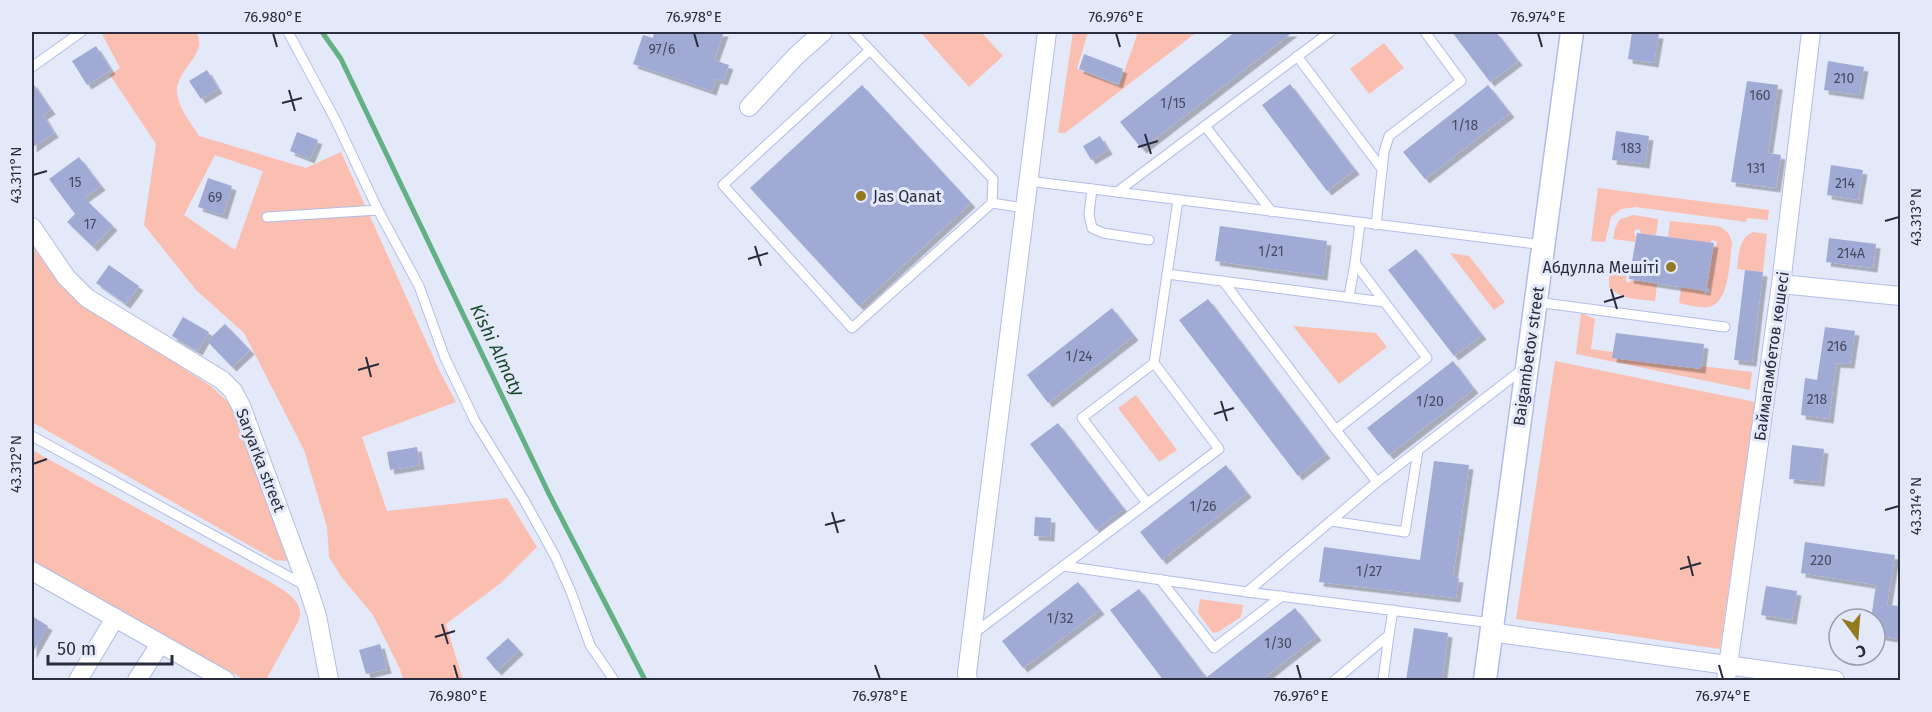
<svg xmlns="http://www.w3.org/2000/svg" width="1932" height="712" viewBox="0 0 1932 712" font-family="'Fira Sans',sans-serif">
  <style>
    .green { fill: #fabfb0; fill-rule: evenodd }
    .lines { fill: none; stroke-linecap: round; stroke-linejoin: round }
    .stream { stroke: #62b184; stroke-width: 5 }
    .building { fill: #a0aad4; filter: url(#shadow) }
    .service-casing { stroke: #b2bce6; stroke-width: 11 }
    .minor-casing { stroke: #b2bce6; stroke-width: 20 }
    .tertiary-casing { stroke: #b2bce6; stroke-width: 25 }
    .service { stroke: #fff; stroke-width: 9 }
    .minor { stroke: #fff; stroke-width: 18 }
    .tertiary { stroke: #fff; stroke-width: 22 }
    .ticks { fill: none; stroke: #292d3d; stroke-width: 2 }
    .poi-dot { fill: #917a20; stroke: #e4e9fa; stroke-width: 2 }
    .labels { text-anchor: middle; stroke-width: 6; stroke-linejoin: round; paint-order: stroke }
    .number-label { font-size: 14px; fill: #474c63 }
    .poi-label { font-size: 16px; fill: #292d3d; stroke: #e4e9fa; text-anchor: start }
    .street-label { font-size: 16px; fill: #292d3d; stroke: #e4e9fa }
    .water-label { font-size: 18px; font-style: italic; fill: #1a482c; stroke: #e4e9fa }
    .neatline { fill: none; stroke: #292d3d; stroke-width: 2 }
    .ticks-label { font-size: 15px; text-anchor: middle; fill: #292d3d }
  </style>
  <defs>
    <filter id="shadow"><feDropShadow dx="4.5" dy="4.5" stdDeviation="0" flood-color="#0004"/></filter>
  </defs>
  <rect width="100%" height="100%" fill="#e4e9fa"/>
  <g class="green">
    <path d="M101,32H197C198,36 200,41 199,46C195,62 175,76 177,93C179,109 191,123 199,136L306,168L341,152L440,372L456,402L362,437L387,511L507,498L537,547L501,583L446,624L463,680H403L400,669L373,615L342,578L329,557L327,527L304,450L244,333L196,290L144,225L156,144L110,75L120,68ZM215,155L263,171L235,250L184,215Z"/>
    <path d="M920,32H981L1003,56L969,87Z"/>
    <path d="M1073,32H1088L1077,69L1119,86L1138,32H1197L1065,133H1058Z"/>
    <path d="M1384,43L1404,68L1369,94L1350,69Z"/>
    <path d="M1598,188L1769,210L1768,220L1747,218L1746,222L1636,207L1621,209L1611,217L1605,242L1591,241Z"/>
    <path d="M1634,215L1658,219L1656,235L1641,234L1640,230L1636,229L1634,232L1636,237L1635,242L1613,239L1615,228L1620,219Z"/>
    <path d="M1670,221L1718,226C1727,230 1731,235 1732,244C1729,261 1730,304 1708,307C1699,308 1688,305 1679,303L1681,287L1703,290L1705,294L1710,292V289L1707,287L1713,247L1716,246L1717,242L1712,240L1710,243L1668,237Z"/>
    <path d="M1753,232L1767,234L1763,272L1737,269C1739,254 1738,239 1753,232Z"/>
    <path d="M32,244C56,286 94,311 134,336C160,353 186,370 212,387L230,404L238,417L290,557L286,561L275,560L32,422Z"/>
    <path d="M1450,253L1469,256L1505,302L1494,310Z"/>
    <path d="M1609,274L1627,276L1625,280L1628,283L1632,280L1657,284L1655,301C1639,299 1621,300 1609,287Z"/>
    <path d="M1581,313L1595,319L1591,349L1613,352V358L1700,369L1701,366L1752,372L1750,390L1576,354Z"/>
    <path d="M1293,326L1376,333L1387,347L1339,384Z"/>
    <path d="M1555,361L1755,402L1720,649L1516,619Z"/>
    <path d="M1136,395L1177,450L1159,462L1118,408Z"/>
    <path d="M32,450L265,579C279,588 306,599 299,620L266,680H245L32,563Z"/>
    <path d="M1200,599L1243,605L1241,617L1218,632L1213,633L1198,613Z"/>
  </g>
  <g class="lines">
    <path class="stream" d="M322,32L341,59L549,494L645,680"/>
  </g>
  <g class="building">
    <path d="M654,32H724L714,60L729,65L723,81L716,79L712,91L633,64L643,35L653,38Z"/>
    <path d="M1235,32H1293L1142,149L1120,122Z"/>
    <path d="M1452,32H1496L1518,61L1490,82Z"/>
    <path d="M1632,32L1659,34L1654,63L1628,59Z"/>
    <path d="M96,46L111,70L87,85L72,61Z"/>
    <path d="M1084,54L1123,69L1118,84L1079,69Z"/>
    <path d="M1828,61L1864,67L1859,95L1824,90Z"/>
    <path d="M207,70L218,89L201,99L189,81Z"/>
    <path d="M1747,81L1778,85L1768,153L1781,155L1776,188L1731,182Z"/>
    <path d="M32,82L51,110L43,115L54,133L32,148Z"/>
    <path d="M1290,84L1355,170L1327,191L1262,105Z"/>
    <path d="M862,85L971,203L859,306L750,188Z"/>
    <path d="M1488,85L1510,113L1425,179L1403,152Z"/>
    <path d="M1616,131L1649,136L1645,164L1612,160Z"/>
    <path d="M297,132L318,140L310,159L290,151Z"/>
    <path d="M1100,136L1108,150L1091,160L1083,146Z"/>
    <path d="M79,157L101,186L84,198L113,226L93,247L67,222L75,214L49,179Z"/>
    <path d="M1831,165L1863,170L1858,200L1827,195Z"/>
    <path d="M208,178L232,186L223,215L198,207Z"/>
    <path d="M1220,226L1327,241L1323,276L1215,261Z"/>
    <path d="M1637,233L1714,243L1706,291L1629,279Z"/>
    <path d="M1829,238L1876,244L1873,268L1826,262Z"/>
    <path d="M1416,249L1482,335L1454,356L1388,270Z"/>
    <path d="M109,265L139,286L126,304L96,283Z"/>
    <path d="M1745,270L1763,272L1752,362L1734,360Z"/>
    <path d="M1208,299L1326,454L1298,476L1179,320Z"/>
    <path d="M1112,308L1134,336L1048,403L1027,375Z"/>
    <path d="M183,317L209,332L198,351L172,336Z"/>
    <path d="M225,324L250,350L232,367L207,341Z"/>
    <path d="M1825,327L1855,331L1850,364L1836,363L1829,419L1801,415L1805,378L1817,380Z"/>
    <path d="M1616,333L1704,344L1701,369L1612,358Z"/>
    <path d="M1453,361L1474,389L1389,455L1367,428Z"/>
    <path d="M1058,423L1124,509L1096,530L1030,444Z"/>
    <path d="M1792,445L1824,449L1820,482L1789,479Z"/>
    <path d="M417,447L420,465L390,470L387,452Z"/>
    <path d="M1434,461L1469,465L1453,577L1459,578L1456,598L1319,582L1324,547L1420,560Z"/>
    <path d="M1226,465L1247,493L1162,560L1140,532Z"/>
    <path d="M1035,517L1051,518L1050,537L1034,536Z"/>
    <path d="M1805,542L1895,555L1887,605L1900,606V639L1875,635V619H1871L1876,585L1801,573Z"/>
    <path d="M1078,582L1100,610L1023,668L1002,641Z"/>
    <path d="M1766,586L1797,591L1792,620L1761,615Z"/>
    <path d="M1139,589L1204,675L1197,681H1164L1110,610Z"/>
    <path d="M1295,608L1317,636L1260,681H1202Z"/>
    <path d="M32,616L48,626L32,654Z"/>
    <path d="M1414,628L1448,633L1442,681H1406Z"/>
    <path d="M508,638L519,650L497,671L486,658Z"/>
    <path d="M380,644L387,669L366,674L359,650Z"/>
  </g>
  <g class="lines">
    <g class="service-casing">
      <g id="service">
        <path d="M288,32L336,121L378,210L419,286L445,358L475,421L524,500L555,556L571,592L590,645L614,680"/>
        <path d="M853,32C899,81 946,130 993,179L992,203L852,328L723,185L870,50"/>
        <path d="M1297,56L1382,169"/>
        <path d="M32,67L81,32"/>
        <path d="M1205,126L1272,212"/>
        <path d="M1028,181L1544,245"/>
        <path d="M1092,189L1089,214L1092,228L1103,233L1149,240"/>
        <path d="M1117,192L1330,32"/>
        <path d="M992,203L1025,208"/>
        <path d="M267,217L378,210"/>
        <path d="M1376,225L1384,152L1389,136L1461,81L1425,32"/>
        <path d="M1167,274L1384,302"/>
        <path d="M1223,281L1336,430"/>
        <path d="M1349,297L1355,263"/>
        <path d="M1536,302L1725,327"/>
        <path d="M32,436L306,586"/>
        <path d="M1377,482L1524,368"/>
        <path d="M1147,503L1082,418L1154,363"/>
        <path d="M1331,521L1405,532L1418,451"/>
        <path d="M1063,566L1247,592L1377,482L1336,430L1427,358L1355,263L1360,223"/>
        <path d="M1160,579L1214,648L1282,596"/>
        <path d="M1247,592L1492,623"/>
        <path d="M973,634L1219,449L1154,363L1178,200"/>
        <path d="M1335,680L1389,635L1393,610"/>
        <path d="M1383,680L1389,635"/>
      </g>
    </g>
    <g class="minor-casing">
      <g id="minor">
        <path d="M749,107L796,56L823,32"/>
        <path d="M32,227L66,277L87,298L222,380L233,391L241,406L308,588L317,616L329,680"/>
        <path d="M1781,284L1900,296"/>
        <path d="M32,571L225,680"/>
        <path d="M1490,632L1835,680"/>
        <path d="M78,680L115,618"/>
        <path d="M137,680L160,644"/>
        <path d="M968,680L967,673L1047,32"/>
        <path d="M1726,680L1781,284L1811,32"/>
      </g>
    </g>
    <g class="tertiary-casing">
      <path id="tertiary" d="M1485,680L1572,32"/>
    </g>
    <use href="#service" class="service"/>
    <use href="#minor" class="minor"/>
    <use href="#tertiary" class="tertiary"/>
  </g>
  <path class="ticks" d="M273,33L277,47M694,33L698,47M1116,33L1120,47M1538,33L1542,47M289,90L295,111M282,103L302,98M1145,134L1151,154M1138,147L1158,141M33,175L47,171M1885,221L1899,217M755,246L761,266M748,259L768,253M1611,289L1617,309M1604,302L1624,296M366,357L371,377M358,370L379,364M1221,401L1227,421M1214,414L1234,408M33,464L47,459M1885,510L1899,506M832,512L838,533M825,525L845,520M1688,556L1693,576M1680,569L1701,563M442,624L448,644M435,637L455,631M454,665L458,679M875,665L880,679M1297,665L1301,679M1719,665L1723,679"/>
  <g class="poi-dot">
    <circle cx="861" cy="196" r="6"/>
    <circle cx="1671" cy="267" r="6"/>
  </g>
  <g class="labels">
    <g class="number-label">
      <text x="662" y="54">97/6</text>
      <text x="1844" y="83">210</text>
      <text x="1760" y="100">160</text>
      <text x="1173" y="108">1/15</text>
      <text x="1465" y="130">1/18</text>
      <text x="1631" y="153">183</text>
      <text x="1756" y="173">131</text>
      <text x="75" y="187">15</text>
      <text x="1845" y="188">214</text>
      <text x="215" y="202">69</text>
      <text x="90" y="229">17</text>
      <text x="1271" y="256">1/21</text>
      <text x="1851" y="258">214А</text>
      <text x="1837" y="351">216</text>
      <text x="1079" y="361">1/24</text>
      <text x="1817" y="404">218</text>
      <text x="1430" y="406">1/20</text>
      <text x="1203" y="511">1/26</text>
      <text x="1821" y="565">220</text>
      <text x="1369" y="576">1/27</text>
      <text x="1060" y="623">1/32</text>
      <text x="1278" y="648">1/30</text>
    </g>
    <g class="poi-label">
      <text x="873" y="202">Jas Qanat</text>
      <text x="1659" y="273" text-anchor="end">Абдулла Мешіті</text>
    </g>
    <g class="street-label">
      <text transform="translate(1528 356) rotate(-82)" y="6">Baigambetov street</text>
      <text transform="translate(1771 356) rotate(-82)" y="6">Баймагамбетов көшесі</text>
      <text transform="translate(261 460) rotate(69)" y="6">Saryarka street</text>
    </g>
    <g class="water-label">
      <text transform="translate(497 350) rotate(64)" y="6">Kіshі Almaty</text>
    </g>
  </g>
  <rect width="1932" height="712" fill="none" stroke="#e4e9fa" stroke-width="66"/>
  <g transform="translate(1857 637) rotate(164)"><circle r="28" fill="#e4e9fa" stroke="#999eae" stroke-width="1.5"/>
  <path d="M0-4.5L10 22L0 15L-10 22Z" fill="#917a20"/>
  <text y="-9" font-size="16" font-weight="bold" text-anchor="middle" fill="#292d3d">С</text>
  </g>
  <path d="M48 655v9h124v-9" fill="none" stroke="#292d3d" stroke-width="3"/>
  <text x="57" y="655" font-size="18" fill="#292d3d" stroke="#e4e9fa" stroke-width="4.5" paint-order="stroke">50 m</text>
  <rect x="33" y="33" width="1866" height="646" class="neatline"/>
  <g class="ticks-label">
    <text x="273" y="22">76.980°E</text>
    <text x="694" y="22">76.978°E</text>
    <text x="1116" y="22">76.976°E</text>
    <text x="1538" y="22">76.974°E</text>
    <text transform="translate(16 175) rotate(-90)" y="5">43.311°N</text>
    <text transform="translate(1916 217) rotate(-90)" y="5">43.313°N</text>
    <text transform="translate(16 464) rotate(-90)" y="5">43.312°N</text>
    <text transform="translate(1916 506) rotate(-90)" y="5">43.314°N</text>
    <text x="458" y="701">76.980°E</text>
    <text x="880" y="701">76.978°E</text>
    <text x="1301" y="701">76.976°E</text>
    <text x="1723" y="701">76.974°E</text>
  </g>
</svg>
